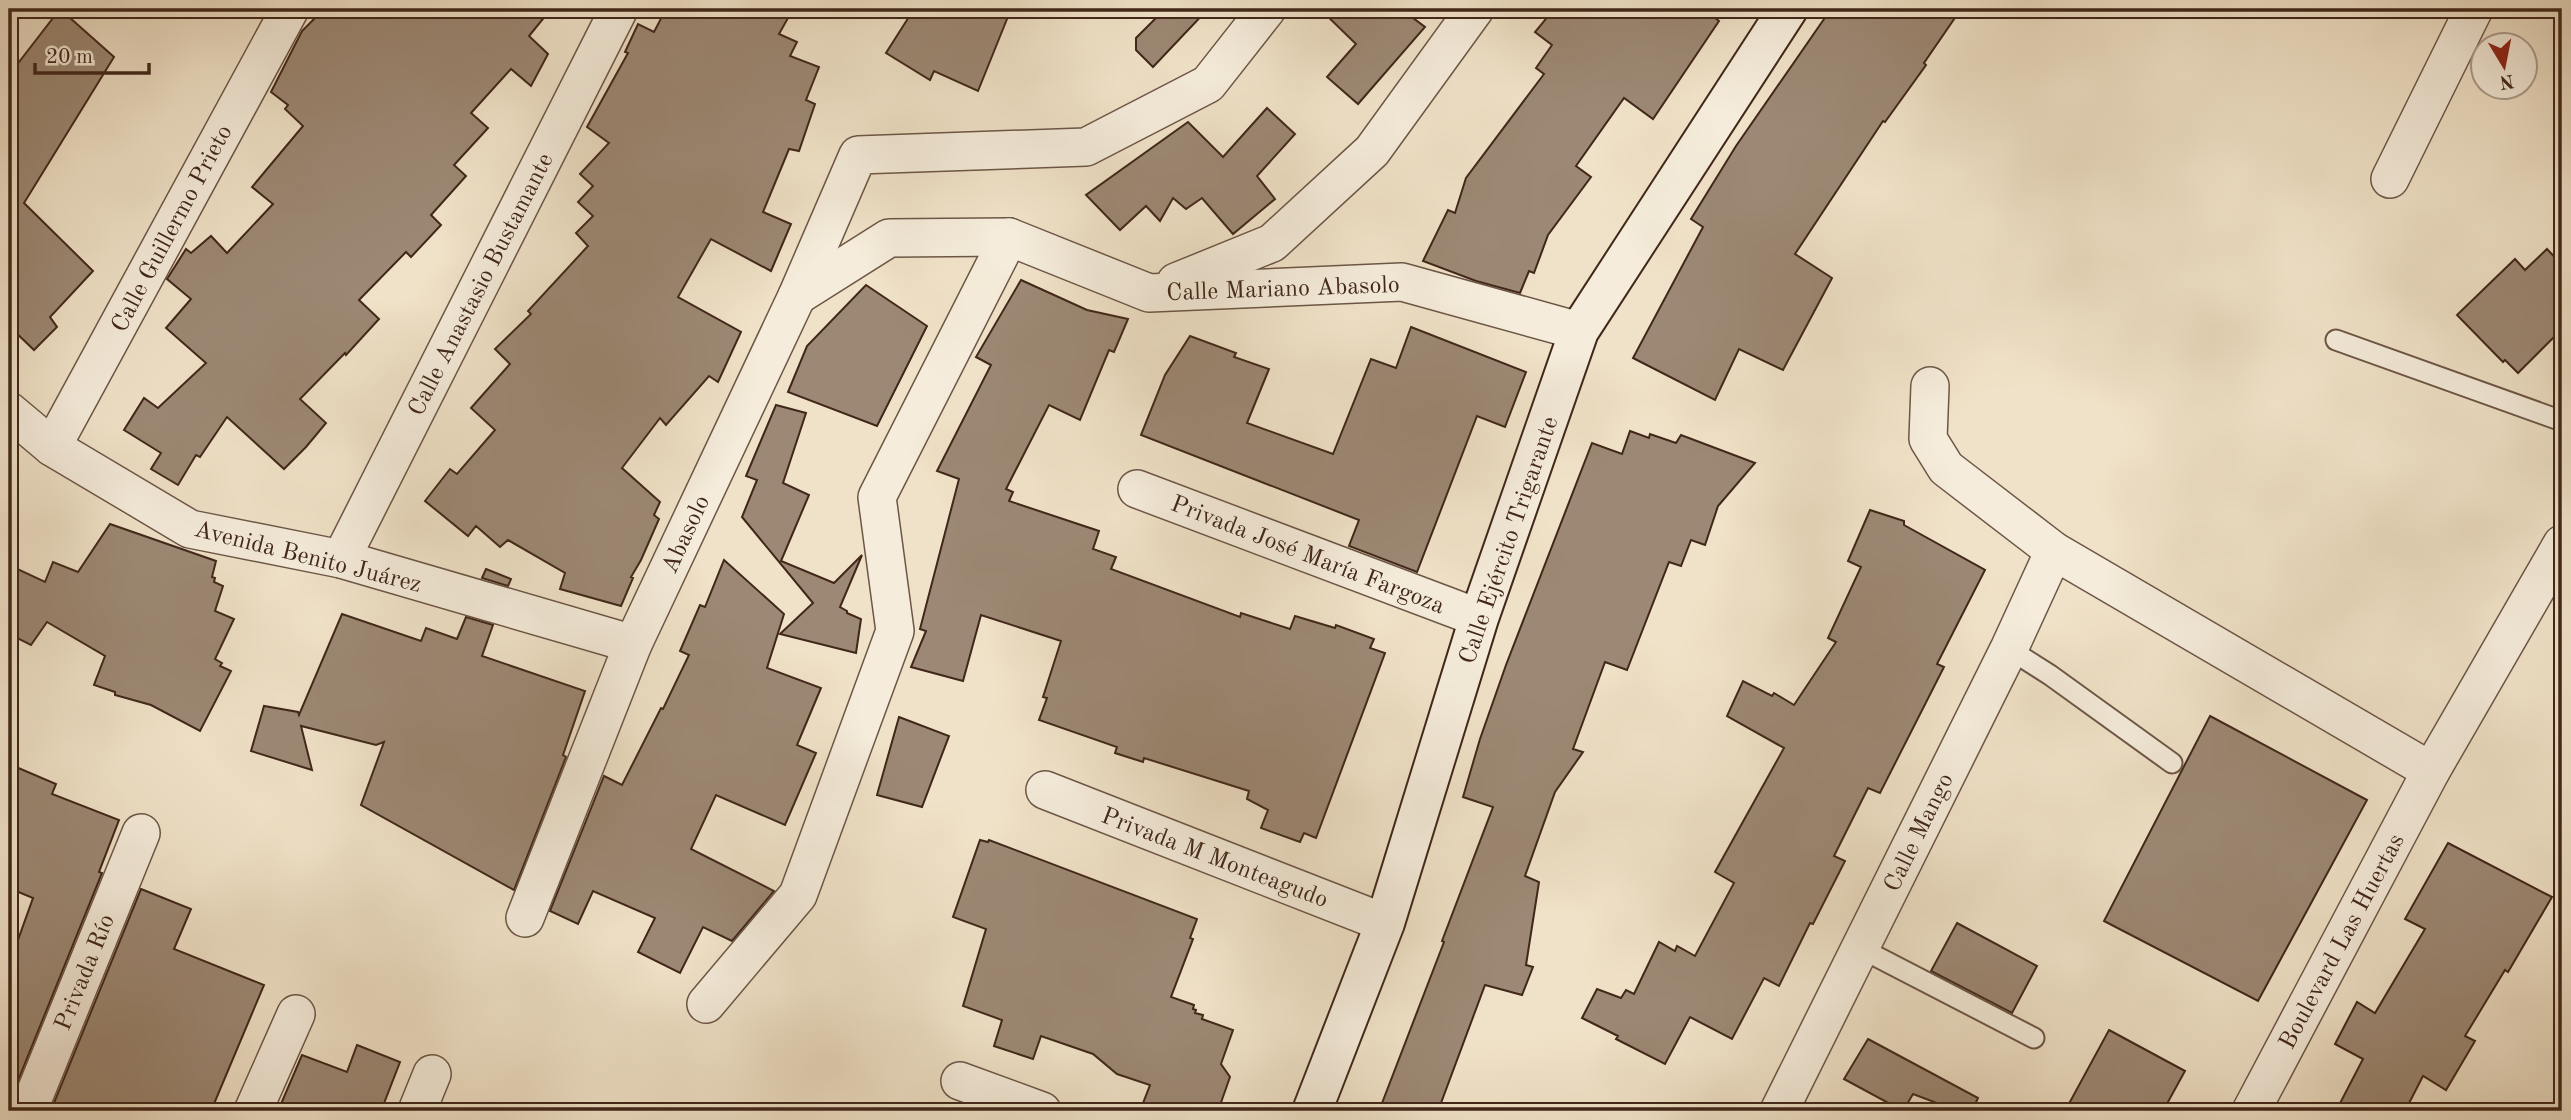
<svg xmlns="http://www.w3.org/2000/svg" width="2571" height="1120" viewBox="0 0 2571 1120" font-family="'Old Standard TT',serif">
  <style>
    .building { fill: #9c8874; stroke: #40271a; stroke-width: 2 }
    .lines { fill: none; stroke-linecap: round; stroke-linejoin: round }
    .lane-casing { stroke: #6c5646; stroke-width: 23 }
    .street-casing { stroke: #6c5646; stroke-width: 40 }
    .secondary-casing { stroke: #40271a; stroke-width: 42 }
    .lane { stroke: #f5ecdb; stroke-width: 19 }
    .street { stroke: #f5ecdb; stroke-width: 37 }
    .secondary { stroke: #f5ecdb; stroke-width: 38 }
    .labels { text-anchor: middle; stroke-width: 5; stroke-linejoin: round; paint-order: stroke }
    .street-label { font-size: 24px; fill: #40271a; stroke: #f5ecdb }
  </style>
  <rect width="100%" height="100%" fill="#f0e2c8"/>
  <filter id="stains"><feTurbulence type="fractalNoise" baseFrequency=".00286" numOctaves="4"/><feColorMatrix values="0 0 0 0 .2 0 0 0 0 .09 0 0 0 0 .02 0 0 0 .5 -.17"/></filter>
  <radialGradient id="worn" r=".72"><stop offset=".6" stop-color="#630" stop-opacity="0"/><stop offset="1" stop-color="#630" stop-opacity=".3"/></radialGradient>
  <g class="building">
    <path d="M60,9L114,57L24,203L93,271L50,317L57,327L34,350L9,326V75Z"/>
    <path d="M324,9H551L529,36L548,54L531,86L511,69L471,113L488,128L454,165L466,176L431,215L441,225L411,257L406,252L359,300L379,319L346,355L345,353L300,399L326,423L306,447L284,469L227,417L200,457L196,455L178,485L151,469L161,453L124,430L144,398L158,408L206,363L166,328L191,299L167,279L186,249L191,253L211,236L227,253L273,204L252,187L303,126L285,109L288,105L271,92L302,31Z"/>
    <path d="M666,9H793L779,34L797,42L790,56L819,67L806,100L815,104L799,151L789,149L763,212L791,224L771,271L711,239L678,297L741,332L718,382L709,376L666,425L660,418L622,468L660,502L654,515L659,519L641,560L631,577L633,578L621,606L560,589L565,573L508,540L500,547L476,526L468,536L425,501L450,469L457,474L495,430L471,408L510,364L495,349L531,314L528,311L588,246L576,233L593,216L578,202L593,186L580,174L609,143L587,127L628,53L625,52L638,24L654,32Z"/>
    <path d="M914,9H1011L978,91L934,71L930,80L886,53Z"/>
    <path d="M1165,9H1208L1153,67L1136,50V38Z"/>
    <path d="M1320,9H1401L1425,27L1358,104L1327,77L1356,44Z"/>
    <path d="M1554,9H1703L1719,21L1653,119L1624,98L1576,166L1591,177L1548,235L1534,273L1529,271L1520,293L1476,281L1423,261L1448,210L1455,213L1466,178L1544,74L1536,68L1552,45L1535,32Z"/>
    <path d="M1831,9H1961L1924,63L1926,65L1885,122L1883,121L1795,254L1832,278L1783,370L1739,349L1715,400L1633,358L1703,227L1691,219L1736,146Z"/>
    <path d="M1267,108L1295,134L1257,176L1275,199L1233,234L1202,198L1186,209L1173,198L1160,221L1146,206L1120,230L1086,195L1188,122L1223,157Z"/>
    <path d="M2547,249L2562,265V329L2518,373L2505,360L2503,362L2457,315L2515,259L2525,270Z"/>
    <path d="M1021,280L1087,310L1128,319L1114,352L1109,350L1080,420L1049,405L1006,489L1013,492L1009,501L1099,531L1093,549L1116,557L1111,569L1240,617L1241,613L1290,629L1295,616L1335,628L1336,625L1374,639L1370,648L1385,653L1316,838L1304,833L1300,842L1261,828L1268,810L1247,799L1249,791L1144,758L1143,762L1115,753L1117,747L1039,720L1047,698L1043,697L1061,641L981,615L963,681L911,667L926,631L920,629L959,479L937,471L991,365L976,357Z"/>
    <path d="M866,285L927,326L877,426L788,392L807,346Z"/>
    <path d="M1411,327L1526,372L1505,427L1477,416L1417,572L1349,546L1359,520L1141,435L1165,375L1190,336L1236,353L1234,357L1269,369L1247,423L1333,454L1371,359L1396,368Z"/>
    <path d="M776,405L806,413L783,483L809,495L781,561L834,583L862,555L840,607L847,611V613L861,619L856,653L780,634L813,603L742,517L757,480L746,476Z"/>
    <path d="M1630,431L1649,438L1650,434L1676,443L1681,435L1755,463L1718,506L1705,545L1691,540L1681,566L1669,562L1627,670L1605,662L1573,749L1583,752L1555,792L1525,876L1539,882L1526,965L1533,967L1522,995L1485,985L1438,1111H1379L1444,942L1442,941L1493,807L1463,797L1480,739L1506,665L1592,443L1622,454Z"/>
    <path d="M1870,510L1904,521V525L1985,570L1937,664L1944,667L1880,793L1868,788L1834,856L1845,861L1813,924L1810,923L1779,986L1764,978L1732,1039L1690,1017L1665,1064L1616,1039L1618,1036L1582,1018L1597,989L1621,998L1626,990L1634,994L1659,942L1675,951L1677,946L1695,956L1734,883L1715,872L1784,748L1727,716L1743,681L1772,696L1774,693L1794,705L1836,642L1828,638L1861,567L1848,561Z"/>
    <path d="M110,524L216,561L212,577L215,578L214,582L223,586L215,611L234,619L215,659L222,663L220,666L231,671L200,731L151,705L115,695V692L94,685L105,656L47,622L31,645L9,634V565L45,582L53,562L78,572Z"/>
    <path d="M724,560L784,614L767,668L821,688L797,745L816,753L785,825L716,795L691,849L774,891L732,941L703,927L680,973L638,952L655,918L593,891L578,924L550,911L604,776L622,785L661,708L663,709L689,655L680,651L700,605L705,607Z"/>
    <path d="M486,569L511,579L508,586L482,578Z"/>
    <path d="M342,614L421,641L426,628L457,639L466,617L493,625L482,656L585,691L563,755L566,757L514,890L361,805L384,742L376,745L301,726L312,770L251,751L264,706L298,712L299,715Z"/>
    <path d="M2210,716L2367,800L2258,1001L2104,921Z"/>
    <path d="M899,717L949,736L922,807L877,795Z"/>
    <path d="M9,764L56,784L52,794L119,820L99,872L102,873L15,1088L9,1086V965L33,898L9,888Z"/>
    <path d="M980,840L988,842L989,840L1197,919L1190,938L1193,939L1171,997L1194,1005L1193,1009L1196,1010L1195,1013L1203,1015L1202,1019L1233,1030L1221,1064L1230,1077L1218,1111H1140L1150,1085L1117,1074L1093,1054L1041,1036L1033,1059L994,1046L1002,1020L963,1006L986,929L953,917Z"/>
    <path d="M2448,843L2552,897L2508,972L2505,970L2465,1036L2475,1041L2446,1090L2423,1076L2405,1111H2336L2363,1059L2335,1044L2357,1002L2375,1013L2425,929L2405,919Z"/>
    <path d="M141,889L191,909L174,949L264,985L211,1111H56L59,1105L54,1103Z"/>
    <path d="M1957,923L2037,966L2012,1013L1931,971Z"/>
    <path d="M2109,1030L2185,1071L2163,1111H2065Z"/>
    <path d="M1868,1039L1978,1098L1972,1111H1958L1913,1094L1903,1111L1844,1079Z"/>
    <path d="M357,1045L400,1062L381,1111H278L302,1055L347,1072Z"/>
  </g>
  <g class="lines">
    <g class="lane-casing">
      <g id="lane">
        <path d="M2336,340L2562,421"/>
        <path d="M2009,649L2050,675L2172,763"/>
        <path d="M1860,948L2034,1038"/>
      </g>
    </g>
    <g class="street-casing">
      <g id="street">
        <path d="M2390,179L2474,9"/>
        <path d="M1176,282L1272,243L1372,151L1475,9"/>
        <path d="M797,296L889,238L1009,237L1149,293L1402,282L1579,331"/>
        <path d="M1930,386L1928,439L1946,468L2054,551L2431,771"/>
        <path d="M9,411L52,447L190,529L341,559L633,644"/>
        <path d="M52,447L290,9"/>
        <path d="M1137,489L1479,618"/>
        <path d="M341,559L619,9"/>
        <path d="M1045,790L1385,923"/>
        <path d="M525,918L633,644L797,296L858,155L1086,147L1208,84L1267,9"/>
        <path d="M706,1004L798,895L895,631L877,497L1009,237"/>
        <path d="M960,1081L1042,1111"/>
        <path d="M28,1111L141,833"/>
        <path d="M253,1111L296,1014"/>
        <path d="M417,1111L432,1074"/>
        <path d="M1779,1111L2009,649L2054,551"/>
        <path d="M2251,1111L2431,771L2562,544"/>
      </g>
    </g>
    <g class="secondary-casing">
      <path id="secondary" d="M1312,1111L1385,923L1479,618L1579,331L1788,9"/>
    </g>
    <use href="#lane" class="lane"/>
    <use href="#street" class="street"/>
    <use href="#secondary" class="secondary"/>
  </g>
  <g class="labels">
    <g class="street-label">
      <text transform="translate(171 228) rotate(-62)" y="8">Calle Guillermo Prieto</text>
      <text transform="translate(480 284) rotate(-63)" y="8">Calle Anastasio Bustamante</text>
      <text transform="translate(1283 288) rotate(-2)" y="8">Calle Mariano Abasolo</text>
      <text transform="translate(685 534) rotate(-65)" y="8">Abasolo</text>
      <text transform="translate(1508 540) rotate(-71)" y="8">Calle Ejército Trigarante</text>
      <text transform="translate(1308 554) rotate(21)" y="8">Privada José María Fargoza</text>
      <text transform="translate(308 556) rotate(14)" y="8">Avenida Benito Juárez</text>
      <text transform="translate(1918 832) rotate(-64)" y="8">Calle Mango</text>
      <text transform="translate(1215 857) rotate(21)" y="8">Privada M Monteagudo</text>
      <text transform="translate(2341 941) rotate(-62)" y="8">Boulevard Las Huertas</text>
      <text transform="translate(84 972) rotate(-68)" y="8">Privada Río</text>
    </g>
  </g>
  <rect width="2571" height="1120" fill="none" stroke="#f0e2c8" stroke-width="35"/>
  <rect x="10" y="10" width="2550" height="1099" fill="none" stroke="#40271a" stroke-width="3.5"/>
  <rect x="18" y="18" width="2536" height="1085" fill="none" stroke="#40271a" stroke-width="2"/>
  <g transform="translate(2504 66) rotate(170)"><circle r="33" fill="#f5ecdb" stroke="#ad9d8e" stroke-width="2"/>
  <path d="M0-5L12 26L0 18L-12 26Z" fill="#8f2418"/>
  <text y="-10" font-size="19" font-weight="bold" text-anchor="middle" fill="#40271a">N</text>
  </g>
  <path d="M35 63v10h114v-10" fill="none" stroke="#40271a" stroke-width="3.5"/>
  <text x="46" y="63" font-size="21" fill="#40271a" stroke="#f5ecdb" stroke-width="5" paint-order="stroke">20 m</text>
  <rect width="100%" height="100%" filter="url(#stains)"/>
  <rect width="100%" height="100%" fill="url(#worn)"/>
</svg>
